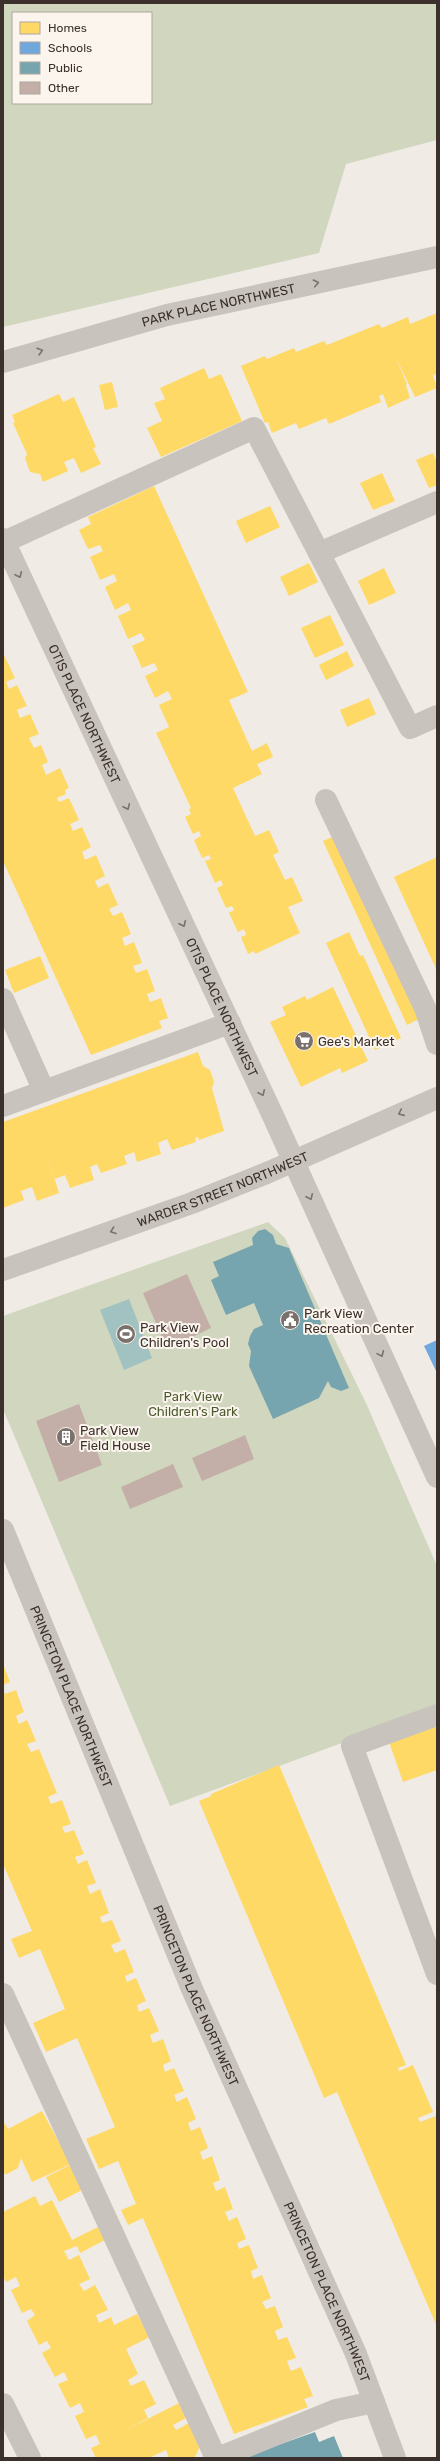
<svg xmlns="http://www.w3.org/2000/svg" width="440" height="2461" viewBox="0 0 440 2461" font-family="Rubik,sans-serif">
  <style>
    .green { fill: #d1d6bf; fill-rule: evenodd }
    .water { fill: #a1c2c1 }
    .homes { fill: #ffd966 }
    .schools { fill: #6fa8dc }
    .public { fill: #76a5af }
    .building { fill: #c3afa7 }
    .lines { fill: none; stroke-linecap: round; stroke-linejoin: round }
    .minor { stroke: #c9c3be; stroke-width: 22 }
    .oneway { stroke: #7b726d }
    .labels { text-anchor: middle; stroke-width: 4; stroke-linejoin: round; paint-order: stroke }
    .street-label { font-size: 13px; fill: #3b302b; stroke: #fbf5ee }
    .poi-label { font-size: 13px; fill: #3b302b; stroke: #fbf5ee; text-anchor: start }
    .park-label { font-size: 13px; fill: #4a5a2e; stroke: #fbf5ee }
  </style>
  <rect width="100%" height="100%" fill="#f0ebe5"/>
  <g class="green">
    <path d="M3,3H437V140L346,164L319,253L3,327ZM13,13H151V103H13Z"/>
    <path d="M268,1222L285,1238L366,1403L437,1566V1708L170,1806L3,1409V1316Z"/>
  </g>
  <path class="water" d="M129,1299L152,1358L124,1370L100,1310Z"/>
  <g class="homes">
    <path d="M437,313V377L436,374L433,375L437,388L415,397L396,358L407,384L406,385L410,398L388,408L383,394L379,396L381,402L329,424L326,418L299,429L296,423L272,433L268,422L265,423L241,366L265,356L267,359L294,348L296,352L324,341L327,345L379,324L382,328L408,317L410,324Z"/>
    <path d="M204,368L209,379L221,374L242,421L161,457L147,428L162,421L154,403L165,399L160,388Z"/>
    <path d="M112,382L118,407L105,410L99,385Z"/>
    <path d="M59,394L63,402L74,397L96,447L93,448L101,464L81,473L74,458L64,462L68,471L43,482L40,474L30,472L25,458L27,454L13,423L15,422L12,415Z"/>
    <path d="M433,453L437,462V485L429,488L416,460Z"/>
    <path d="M382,473L395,501L373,510L360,483Z"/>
    <path d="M154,486L248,692L229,700L252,751L267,743L273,757L257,764L262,774L233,788L255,836L269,830L279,852L273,855L284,878L285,880L292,877L303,901L288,907L300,933L255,954L254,951L248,954L241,937L246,935L244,929L238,932L229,913L234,910L232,906L226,908L217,888L223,885L221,880L215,883L205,861L211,859L209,855L202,858L194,840L201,836L199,831L193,834L185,817L191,814L189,809L191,808L156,733L169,727L159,705L172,699L168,691L155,698L145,676L158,670L154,663L142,668L132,646L145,640L141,633L128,639L118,616L131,610L128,603L115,610L105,587L117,581L114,574L100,580L90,557L103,551L100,545L88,549L79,530L91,524L88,517Z"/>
    <path d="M270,506L280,527L246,543L236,521Z"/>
    <path d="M309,563L318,582L289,596L280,577Z"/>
    <path d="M384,568L396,593L369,605L358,581Z"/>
    <path d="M330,615L344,645L315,658L301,628Z"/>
    <path d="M347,651L354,666L326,680L319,665Z"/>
    <path d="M4,655L15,678L6,682L9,689L17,685L27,706L17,710L20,718L30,714L39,734L29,738L34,748L41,745L48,762L42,765L46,775L60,768L69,788L65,790L66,794L57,798L59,802L69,798L79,820L70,824L73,831L82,827L91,847L82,852L85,860L96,855L105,876L95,881L98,888L108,883L118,905L109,909L113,916L122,912L131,934L122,938L125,946L134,942L142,963L133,966L136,973L147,969L155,991L147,994L150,1002L161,998L168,1018L159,1021L162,1028L91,1055L3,861Z"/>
    <path d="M369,698L376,714L347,727L340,710Z"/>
    <path d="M339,834L423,1017L407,1025L323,841Z"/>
    <path d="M437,857V971L394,877Z"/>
    <path d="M349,932L360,956L363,955L401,1038L375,1050L326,943Z"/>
    <path d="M40,956L49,978L14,993L5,970Z"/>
    <path d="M333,987L368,1061L342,1073L340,1068L301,1087L270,1022L286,1015L282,1007L305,996L307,1000Z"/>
    <path d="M198,1052L203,1066L210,1070L214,1082L212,1088L224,1131L199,1140L198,1137L195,1138L196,1142L172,1150L167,1139L158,1143L161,1154L137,1162L134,1152L124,1156L127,1164L101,1173L97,1164L90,1167L94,1180L70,1188L65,1175L55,1179L46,1151L59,1193L37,1201L32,1187L21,1191L24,1200L3,1208V1122Z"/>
    <path d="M3,1664L10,1682L3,1685Z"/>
    <path d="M3,1689L5,1694L16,1690L24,1712L16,1716L19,1724L27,1720L36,1741L27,1744L31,1752L39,1749L57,1793L48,1797L51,1804L62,1800L71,1824L62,1827L65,1833L74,1830L84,1854L75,1857L78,1864L87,1860L96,1883L87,1886L90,1894L100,1889L109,1913L100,1917L102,1923L112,1920L121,1941L111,1945L115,1953L125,1949L134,1972L125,1976L127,1982L136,1978L146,2001L137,2005L139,2012L149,2008L159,2031L150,2035L153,2043L163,2039L171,2061L163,2065L165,2072L174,2068L184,2091L174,2095L176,2100L177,2102L187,2097L196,2119L188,2123L191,2131L200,2127L208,2148L200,2152L203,2160L212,2156L220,2180L213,2183L216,2191L225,2187L233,2209L225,2212L229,2221L237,2217L246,2239L237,2243L239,2249L249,2245L258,2268L251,2271L253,2279L262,2275L271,2298L262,2302L266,2309L275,2306L283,2327L275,2331L278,2340L287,2337L296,2358L287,2361L290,2369L291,2371L301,2367L313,2396L304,2399L308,2407L234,2434L143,2218L128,2225L121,2210L136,2204L118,2161L99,2169L86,2139L115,2127L77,2038L46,2052L33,2023L65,2009L40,1949L19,1958L11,1939L32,1931L3,1864Z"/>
    <path d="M437,1725V1770L403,1782L389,1742Z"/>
    <path d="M279,1765L406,2065L398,2068L399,2071L413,2065L433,2112L418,2118L420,2122L436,2116L437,2119V2327L337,2092L324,2098L199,1801L211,1796V1794Z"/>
    <path d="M42,2111L71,2164L32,2182L21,2158L18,2168L7,2174L3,2173V2121L8,2129Z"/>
    <path d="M70,2165L82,2190L59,2202L46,2177Z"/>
    <path d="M35,2196L40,2206L52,2200L72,2240L98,2227L105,2240L80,2253L77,2246L64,2251L69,2260L79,2255L90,2279L79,2284L84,2291L95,2285L108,2310L96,2315L99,2323L111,2317L114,2325L137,2314L150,2337L126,2349L138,2374L128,2380L131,2386L144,2380L156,2404L144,2410L148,2418L124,2431L179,2403L186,2418L173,2425L176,2430L189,2423L200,2446L195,2457L169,2458L166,2450L149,2458H96L91,2448L100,2444L96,2435L86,2439L75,2416L84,2412L80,2403L70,2408L58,2384L68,2380L64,2372L55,2377L42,2353L51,2348L50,2346L47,2341L39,2345L27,2321L35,2315L31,2309L22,2313L11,2290L20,2286L16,2277L6,2282L3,2276V2212Z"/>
  </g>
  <path class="schools" d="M437,1340V1373L424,1346Z"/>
  <g class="public">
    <path d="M265,1229L273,1235L276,1244L289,1248L349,1388L341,1391L331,1387L328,1381L319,1398L273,1419L249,1366L251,1351L248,1344L250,1336L254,1329L263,1325L254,1303L226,1315L211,1280L219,1276L213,1262L253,1245L252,1238L258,1231Z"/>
    <path d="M315,2432L319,2442L334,2436L343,2458H241Z"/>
  </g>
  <g class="building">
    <path d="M187,1274L211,1328L167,1349L143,1293Z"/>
    <path d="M79,1404L102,1465L59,1482L36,1421Z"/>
    <path d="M245,1435L254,1459L202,1481L192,1458Z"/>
    <path d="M173,1464L183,1487L130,1509L121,1487Z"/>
  </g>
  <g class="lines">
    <g class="minor">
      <path id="s1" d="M3,362L167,315L437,257"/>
      <path id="s2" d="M3,539L274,1118L437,1477"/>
      <path d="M4,542L254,428L410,728L437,716"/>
      <path d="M319,553L437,502"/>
      <path d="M326,800L425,1008L437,1044"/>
      <path d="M3,999L44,1091"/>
      <path d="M3,1106L230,1023"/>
      <path id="s3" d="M3,1270L192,1203L269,1172L437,1098"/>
      <path id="s4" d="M3,1530L192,1989L356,2354L395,2458"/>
      <path d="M437,1715L352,1746L437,1974"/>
      <path d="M3,1994L216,2458"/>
      <path d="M3,2404L30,2458"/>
      <path d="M218,2458L336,2410L374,2402"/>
    </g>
  </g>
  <defs><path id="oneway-chevron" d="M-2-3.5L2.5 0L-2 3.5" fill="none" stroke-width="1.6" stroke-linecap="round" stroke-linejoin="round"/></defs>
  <g class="oneway">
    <use href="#oneway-chevron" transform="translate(316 283) rotate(-12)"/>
    <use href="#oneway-chevron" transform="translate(40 351) rotate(-16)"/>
    <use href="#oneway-chevron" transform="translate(19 575) rotate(65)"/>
    <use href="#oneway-chevron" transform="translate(127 807) rotate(65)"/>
    <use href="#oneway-chevron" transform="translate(183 924) rotate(65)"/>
    <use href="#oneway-chevron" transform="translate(262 1093) rotate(65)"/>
    <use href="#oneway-chevron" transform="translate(401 1113) rotate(156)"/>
    <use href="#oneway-chevron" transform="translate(310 1197) rotate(65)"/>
    <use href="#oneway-chevron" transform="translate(113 1231) rotate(160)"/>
    <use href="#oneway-chevron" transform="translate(381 1354) rotate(66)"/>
  </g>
  <defs>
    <g id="supermarket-disc" transform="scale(1)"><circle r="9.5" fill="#7a716c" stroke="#fbf5ee"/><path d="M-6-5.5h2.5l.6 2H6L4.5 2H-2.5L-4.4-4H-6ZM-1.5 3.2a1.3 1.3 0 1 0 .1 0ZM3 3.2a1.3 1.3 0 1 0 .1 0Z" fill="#fff"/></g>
    <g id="civic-disc" transform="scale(1)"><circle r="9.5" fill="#7a716c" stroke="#fbf5ee"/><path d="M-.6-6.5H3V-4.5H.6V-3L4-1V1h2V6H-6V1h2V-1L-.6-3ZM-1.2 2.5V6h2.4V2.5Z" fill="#fff"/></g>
    <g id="stadium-disc" transform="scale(1)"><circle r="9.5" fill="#7a716c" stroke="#fbf5ee"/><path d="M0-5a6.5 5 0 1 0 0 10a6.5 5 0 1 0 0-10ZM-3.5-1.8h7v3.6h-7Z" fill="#fff"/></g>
    <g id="building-disc" transform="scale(1)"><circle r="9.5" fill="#7a716c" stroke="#fbf5ee"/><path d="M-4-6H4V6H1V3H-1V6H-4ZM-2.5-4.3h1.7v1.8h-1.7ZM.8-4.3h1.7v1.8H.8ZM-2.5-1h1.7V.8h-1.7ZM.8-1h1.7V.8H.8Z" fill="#fff"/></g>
  </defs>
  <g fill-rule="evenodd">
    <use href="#supermarket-disc" x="304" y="1041"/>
    <use href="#civic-disc" x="290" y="1320"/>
    <use href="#stadium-disc" x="126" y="1334"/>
    <use href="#building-disc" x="66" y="1437"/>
  </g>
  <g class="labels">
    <g class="street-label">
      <text dy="5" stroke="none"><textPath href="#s1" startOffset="223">PARK PLACE NORTHWEST</textPath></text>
      <text dy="5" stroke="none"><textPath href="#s2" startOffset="193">OTIS PLACE NORTHWEST</textPath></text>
      <text dy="5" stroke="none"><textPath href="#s2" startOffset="517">OTIS PLACE NORTHWEST</textPath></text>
      <text dy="5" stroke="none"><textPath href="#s3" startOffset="234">WARDER STREET NORTHWEST</textPath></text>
      <text dy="5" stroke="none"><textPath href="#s4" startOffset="180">PRINCETON PLACE NORTHWEST</textPath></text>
      <text dy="5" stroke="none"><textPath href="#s4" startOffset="504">PRINCETON PLACE NORTHWEST</textPath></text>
      <text dy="5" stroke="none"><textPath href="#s4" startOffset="828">PRINCETON PLACE NORTHWEST</textPath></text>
    </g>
    <g class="poi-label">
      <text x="318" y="1046">Gee's Market</text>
      <text x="304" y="1318">Park View<tspan x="304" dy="15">Recreation Center</tspan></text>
      <text x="140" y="1332">Park View<tspan x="140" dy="15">Children's Pool</tspan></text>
      <text x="80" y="1435">Park View<tspan x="80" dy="15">Field House</tspan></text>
    </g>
    <g class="park-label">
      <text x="193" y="1401">Park View<tspan x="193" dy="15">Children's Park</tspan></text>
    </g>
  </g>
  <rect width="440" height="2461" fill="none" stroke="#3b302b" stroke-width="8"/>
  <rect x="12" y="12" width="140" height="92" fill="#fbf5ee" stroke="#aea6a0"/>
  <rect x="20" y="22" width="20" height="12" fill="#ffd966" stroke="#aea6a0"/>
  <text x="48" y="32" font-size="12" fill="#3b302b">Homes</text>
  <rect x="20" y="42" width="20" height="12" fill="#6fa8dc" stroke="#aea6a0"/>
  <text x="48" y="52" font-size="12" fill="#3b302b">Schools</text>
  <rect x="20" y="62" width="20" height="12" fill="#76a5af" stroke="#aea6a0"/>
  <text x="48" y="72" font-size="12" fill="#3b302b">Public</text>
  <rect x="20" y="82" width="20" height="12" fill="#c3afa7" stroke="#aea6a0"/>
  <text x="48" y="92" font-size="12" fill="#3b302b">Other</text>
</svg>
